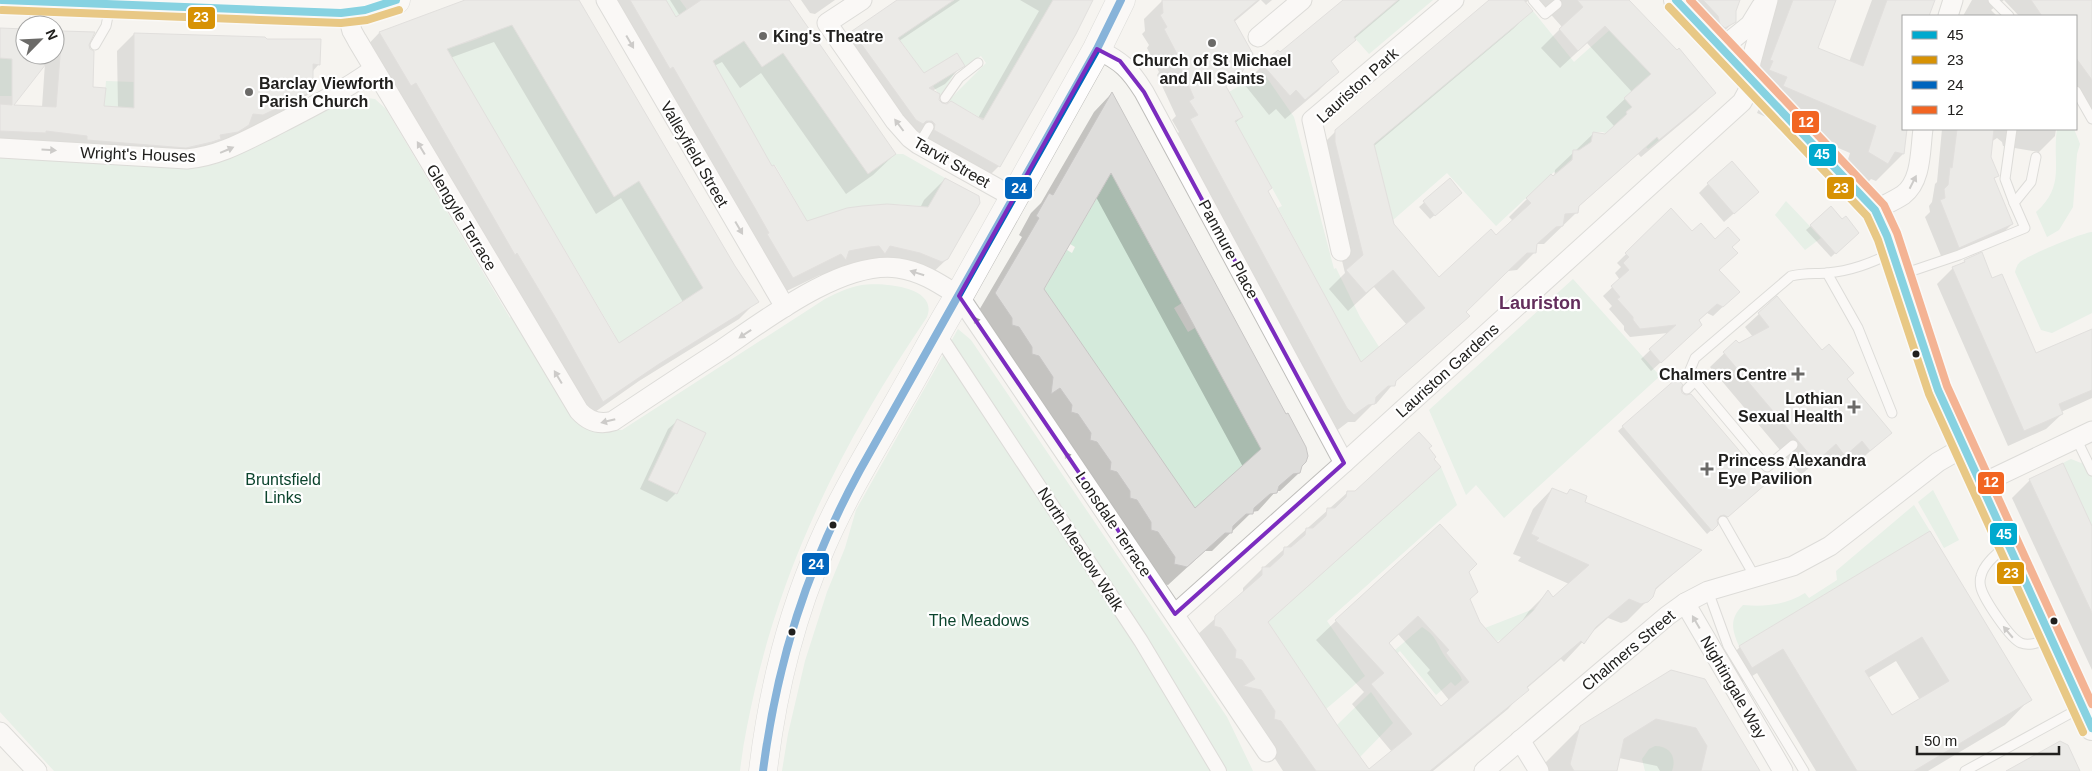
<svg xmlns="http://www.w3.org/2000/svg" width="2092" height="771" viewBox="0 0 2092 771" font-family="Helvetica,sans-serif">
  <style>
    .green { fill: #d4eadb }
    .shadow { fill: #0003; fill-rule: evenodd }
    .building { fill: #dedddb; stroke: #c8c6c5; fill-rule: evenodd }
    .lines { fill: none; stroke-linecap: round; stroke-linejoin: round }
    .service-casing { stroke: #bfbebb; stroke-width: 11 }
    .pedestrian-casing { stroke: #bfbebb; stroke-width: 16 }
    .minor-casing { stroke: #bfbebb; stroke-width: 21 }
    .tertiary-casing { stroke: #bfbebb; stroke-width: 26 }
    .primary-casing { stroke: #bfbebb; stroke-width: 29 }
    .service { stroke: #fefdfd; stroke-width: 9 }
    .pedestrian { stroke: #fefdfd; stroke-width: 14 }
    .minor { stroke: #fefdfd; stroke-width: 19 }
    .tertiary { stroke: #fefdfd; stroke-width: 24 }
    .primary { stroke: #fefdfd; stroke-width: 28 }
    .bus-1-casing { stroke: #fff; stroke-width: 11 }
    .bus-2-casing { stroke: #fff; stroke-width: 11 }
    .bus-3-casing { stroke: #fff; stroke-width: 11 }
    .bus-4-casing { stroke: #fff; stroke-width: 11 }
    .bus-1 { stroke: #00a9ce; stroke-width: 8 }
    .bus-2 { stroke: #d79204; stroke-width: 8 }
    .bus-3 { stroke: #0065bd; stroke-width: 8 }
    .bus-4 { stroke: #f26522; stroke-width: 8 }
    .oneway { fill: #9b9a99 }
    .marked { fill: none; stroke: #7b2cbf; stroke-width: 4; stroke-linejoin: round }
    .poi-dot { fill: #6b6a68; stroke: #fff; stroke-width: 2 }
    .bus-dot { fill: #21201e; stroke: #fff; stroke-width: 2 }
    .labels { text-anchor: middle; stroke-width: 4.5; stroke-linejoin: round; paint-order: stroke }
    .poi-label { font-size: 16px; font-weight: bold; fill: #21201e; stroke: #fff; text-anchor: start }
    .street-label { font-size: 16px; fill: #21201e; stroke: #fff }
    .park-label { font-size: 16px; fill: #0c442d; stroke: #fff }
    .neighbourhood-label { font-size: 18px; font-weight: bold; fill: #632e5c; stroke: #fff }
    .line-badge { stroke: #fff; stroke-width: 2 }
    .badge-label { font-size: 14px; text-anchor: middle; font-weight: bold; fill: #fff }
  </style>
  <rect width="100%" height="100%" fill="#f5f4f0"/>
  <g class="green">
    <path d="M666,0H680L699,26L728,51L744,41L762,67L783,53L868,174L896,154H903L945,178L930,204L931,208L923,217L920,206C880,201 843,208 806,222L802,212L775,165L772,166L705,48L697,53Z"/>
    <path d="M954,0H1053L984,118L979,117L949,100L986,63L981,56L965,66L957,53L947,59L955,72L942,95L938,93L903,44L895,40Z"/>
    <path d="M1398,0H1433L1369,54L1354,37Z"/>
    <path d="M1632,10L1615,36L1646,69L1665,53L1666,61L1624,98L1632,107L1626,113L1645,135L1651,130L1659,140L1648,149L1646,147L1643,150L1603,132H1596L1592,136V141L1582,151L1576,150L1572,153V159L1556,173L1554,172L1496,226L1447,173L1393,220L1377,155L1371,152L1369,148L1533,11L1574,62Z"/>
    <path d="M511,21L614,197L639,181L700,283L705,284L707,289L698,291L612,348L615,335L457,67L440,46C460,49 493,33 511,21Z"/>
    <path d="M0,58L12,59V96H0Z"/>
    <path d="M1263,72L1294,117L1334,269L1336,268L1360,317L1381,350L1361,363L1278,208L1282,206L1235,121L1243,117L1229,92Z"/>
    <path d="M106,81L135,82L184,113L104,106Z"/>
    <path d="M358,97L375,99L386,109L510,318L513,311L560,388L606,429L622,430L825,299C837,293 849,287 862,285C881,282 939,286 927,317C849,432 786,553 755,689C749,716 743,743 740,771H54L0,712V154L194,167C218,165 238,154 259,143C291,126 323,107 358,97Z"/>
    <path d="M2057,129H2074L2080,144L2077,154L2073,207L2059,230L2047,237L2036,212C2066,186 2052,163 2057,129Z"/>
    <path d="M1112,172H1121L1119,189L1182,303L1174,308L1188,332L1195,328L1258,442L1266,449L1199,515L1055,305L1043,291L1067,250L1072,253L1075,247L1070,244Z"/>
    <path d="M1786,201L1821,238L1805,250L1775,215Z"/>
    <path d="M2092,232V313L2052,333L2041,330L2015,272C2016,268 2017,265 2020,262C2029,255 2081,233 2092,232Z"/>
    <path d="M1573,279L1660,376L1504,518L1476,485L1466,495L1429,410Z"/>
    <path d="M958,329L971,340L1227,717L1253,771H782L788,734L805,661L827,592L845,548L856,510Z"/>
    <path d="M2092,458V526L2063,463L2071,459L2081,463Z"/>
    <path d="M1441,467L1457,505L1327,621L1365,676L1326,709L1265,617L1276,615Z"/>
    <path d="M1933,490L1959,540L1944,548L1918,502Z"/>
    <path d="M1914,505L1930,531L1739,646C1732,630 1729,619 1743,605C1766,607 1785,605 1805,593L1809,598L1837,580L1836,571Z"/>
    <path d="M1536,608L1503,639L1497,641L1485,628Z"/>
    <path d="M1422,627C1437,636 1437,645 1446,658C1451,666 1459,671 1462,680L1455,686L1451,682L1436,695L1400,651L1383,665L1382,661Z"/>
    <path d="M1371,692L1393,723L1360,757L1337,725Z"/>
    <path d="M1655,746C1670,746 1677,757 1672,771H1645L1642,759L1649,749Z"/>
  </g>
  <g class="shadow">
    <path d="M469,0H578L734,266L757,301L739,319L639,381L585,419L362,51L379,33ZM494,42L596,214L621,198L683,302L619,344L450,58Z"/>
    <path d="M596,0H664L675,19L680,16L670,0H788L895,154L873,175L846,194L761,73L740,88L722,62L714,66L772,167L807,222L920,208L924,200L945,179L947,259L925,280L899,274L825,280L820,275L772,298Z"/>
    <path d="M801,0H835L815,14L810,13Z"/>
    <path d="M900,0H960L899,41L923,74L963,65L945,84L932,91L941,105L978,118L1039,11L1020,0H1092L999,166L981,184L917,149L835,50L853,32Z"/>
    <path d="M1163,0H1260L1234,22L1241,72L1225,87L1242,117L1235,123L1267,191L1360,364L1407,325L1374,287L1348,311L1329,289L1345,273L1318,161V149L1336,131L1491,0H1529L1525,3L1531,11L1513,29L1374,146L1393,225L1439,279L1496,236L1513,221L1509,217L1527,199L1554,179L1555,170L1593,134L1606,135L1614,126L1606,117L1632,92L1587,43L1560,68L1541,48L1562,27L1538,0H1627L1714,93L1696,111L1641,157L1638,154L1577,208V212L1544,244H1537L1535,252L1517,270L1508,271L1465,312L1468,316L1394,383L1376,404H1373L1355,422H1348L1335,432L1173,138L1179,132L1172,120L1176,116L1157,75L1159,72L1147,48L1149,45L1142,34L1145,31L1144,19Z"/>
    <path d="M1261,0H1272L1266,5Z"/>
    <path d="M1344,0H1400L1354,39L1330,63L1338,71L1318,91L1285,119L1276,109L1269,115L1244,84L1263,65L1279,54Z"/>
    <path d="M1668,0H1739L1735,11L1736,20L1717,38Z"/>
    <path d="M1766,0H1835L1816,49L1849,62L1872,0H1933L1927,16H1903V129H1906L1903,154L1876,181L1871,179L1861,190L1842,179L1850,153L1757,113L1761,104L1743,97Z"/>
    <path d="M1972,0H2004L1991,10L1997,16H1963Z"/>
    <path d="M2004,0H2092V117L2076,95V16H2019Z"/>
    <path d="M0,30L25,31V55H55V32L93,33L87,44L92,88L102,107L118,108L117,51L134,34L319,64L312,72L311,91L294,108L245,131H242L231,141L208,150L0,148ZM45,63L42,107L11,106Z"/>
    <path d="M1111,94L1301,465L1299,473L1280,491H1276L1258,511L1252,512L1212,551H1205L1168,585L1156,582L978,312L1022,237L1019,235L1031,213L1041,203L1094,112ZM1096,197L1243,467L1195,510L1043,289Z"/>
    <path d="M1942,129H2056L2055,136L2039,152L2003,146L2002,142L1997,138L1991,142L1989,158L1997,176L1993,180L2012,224L1996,240L1944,263L1925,217L1930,212L1929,206L1932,202L1935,184L1937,182Z"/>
    <path d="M1450,180L1456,197L1430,219L1419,207Z"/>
    <path d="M1708,184L1748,201L1724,222L1699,193Z"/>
    <path d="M1831,208L1857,233L1831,257L1806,230Z"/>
    <path d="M1671,210L1692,233L1731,247L1718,270L1729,301L1713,316L1707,313L1698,321L1691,335L1651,371L1641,359L1668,333L1630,337L1624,330V326L1609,309L1612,306L1603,296L1620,280L1615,273L1621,267L1617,263Z"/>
    <path d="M1965,261L1992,279L2036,355L2092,331V398L2061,412L2062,414L2046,429L2008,446L1937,284L1953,268Z"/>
    <path d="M1759,314L1890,433L1856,464L1847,454L1831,468L1821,457L1801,475L1710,367L1736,342L1738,345L1753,337L1745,327Z"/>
    <path d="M1677,380L1681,394L1761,488L1723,521L1716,519L1717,525L1707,534L1618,431Z"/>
    <path d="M677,421L676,493L667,502L640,489L668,429Z"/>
    <path d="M1427,448L1420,486L1267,623L1336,726L1369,771H1283L1196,636L1243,593V588L1263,568L1348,492H1355Z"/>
    <path d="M2030,480L2092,529V670L2012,498Z"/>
    <path d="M1552,489L1700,550L1653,592L1652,596L1627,621L1621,623L1608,618L1590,634L1564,662L1561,659L1526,689L1508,709L1433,771H1370L1392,752L1352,704L1364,692L1316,640L1336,621L1467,572L1469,599L1479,622L1498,644L1518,627L1529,611L1548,592L1552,598L1569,584L1518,561L1521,557L1513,554L1533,509ZM1398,634L1430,670L1427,673L1449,700L1441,707L1388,644Z"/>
    <path d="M1929,532L2030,699L2005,725L1928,771H1816L1757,673L1726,692L1714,672L1740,647ZM1896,661L1920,700L1892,717L1868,678Z"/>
    <path d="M1671,671L1757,771H1660L1657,766L1619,758L1616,771H1541L1542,766L1581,727Z"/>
  </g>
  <g class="building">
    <path d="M465,0H579L735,266L759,302L659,364L603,402L557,320L517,253L515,255L416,83L411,86L379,32ZM512,25L614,197L639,181L703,288L619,343L447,49Z"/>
    <path d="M630,0H666L676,17L701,0H789L896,154L868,174L783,53L762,67L744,41L713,61L772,166L774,165L807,221L847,208L862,206L887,204L928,207L945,178L979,196L980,203L948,259L942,262L920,253L890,246L885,254L879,246L870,247L849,251L846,260L841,254L793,278L767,234L769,233L756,210L673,67L670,69Z"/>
    <path d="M897,0H954L898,38L924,73L957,53L965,66L929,88L940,94L939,100L942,103L947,104L951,101L983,120L1053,0H1093L1076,34L1000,167L934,130L935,124L932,121H926L923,124L916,120L852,31Z"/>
    <path d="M1162,0H1258L1234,20L1253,54L1242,72L1222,79L1243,117L1235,121L1272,188L1268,191L1361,362L1425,308L1393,270L1366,293L1346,270L1363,255L1335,142V130L1489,0H1524L1533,11L1374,144L1394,224L1439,277L1491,229L1496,235L1531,203L1526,198L1551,174L1553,176L1572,160L1573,150H1579L1591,142L1593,132L1605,134L1627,114L1626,112L1632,107L1624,98L1651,74L1605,26L1578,51L1559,29L1583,7L1577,0H1629L1677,50L1679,48L1716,93L1659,140L1657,137L1579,206L1578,213L1565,214L1563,226L1556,227L1537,244L1536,253H1527L1505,274L1466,312L1470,316L1396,381L1395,386H1388L1376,397L1375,404L1368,405L1354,415L1347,408L1334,385L1190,119L1198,115L1189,101L1194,98L1175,55L1177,54L1164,29L1167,27L1160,15L1163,13Z"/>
    <path d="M1343,0H1398L1354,37L1356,40L1331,61L1339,72L1305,100L1296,90L1290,96L1262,64L1278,50L1280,52Z"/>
    <path d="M1703,0H1740L1736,11V22L1725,28L1720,24L1718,16Z"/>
    <path d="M1793,0H1836L1818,48L1863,66L1887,0H1935L1929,16H1903V129H1907L1904,154L1895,152L1888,164L1868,152L1876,126L1783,86L1787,77L1769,70L1773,61L1770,60Z"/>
    <path d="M2031,0H2092V80L2076,58V16H2042Z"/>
    <path d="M0,28L25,29V55H53L14,105L56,107L62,31L95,32L89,45L90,49L94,51L93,87L106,88L104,106L134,108V33L265,37L267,39H321L320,65L313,64V91L263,115L253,114L249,125L238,132L220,135L221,139L212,142L186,148L87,140V136L46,131V133L0,131V104L12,105V59L0,58Z"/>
    <path d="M1112,92L1286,414L1288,413L1306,447L1308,456L1306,462L1302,466L1300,473L1293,474L1279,486L1277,493L1270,494L1254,508L1253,514H1246L1233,526L1232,533H1225L1187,567L1174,564L1175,557L1158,532L1151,530V522L1137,500L1130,498V491L1117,472L1110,470L1111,462L1097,442L1090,440L1091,433L1078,414L1071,412L1072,405L1060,388L1051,394L1053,377L1039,356L1032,354V347L1019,327L1012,325V318L995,293L1039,218L1036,216L1049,193L1053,195ZM1111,173L1261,449L1195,508L1044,289Z"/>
    <path d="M1957,129H1994L1991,157L1999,176L1994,178L2013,224L1959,248L1940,200L1945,198L1944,189L1948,185L1950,167L1952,168Z"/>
    <path d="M1732,161L1759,192L1734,214L1707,183Z"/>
    <path d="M1450,178L1462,193L1435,216L1423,201Z"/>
    <path d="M1831,206L1842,219L1846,216L1859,233L1836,254L1810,225Z"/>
    <path d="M1671,208L1692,231L1701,223L1715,239L1728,227L1740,240L1732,247L1738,253L1719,270L1740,292L1723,307L1717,304L1699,320L1702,325L1661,363L1649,349L1676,325L1640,329L1633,320V317L1617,299L1620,297L1611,286L1629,270L1623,263L1629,257L1625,253Z"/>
    <path d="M1982,252L1992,278L2002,274L2036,353L2092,329V390L2059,404L2063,414L2024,431L1952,267L1965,262L1964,260Z"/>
    <path d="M1777,296L1822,350L1829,344L1854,373L1847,379L1892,433L1870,451L1862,441L1845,456L1836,444L1816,462L1723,352L1736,340L1739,343L1769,327L1758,313Z"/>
    <path d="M1677,378L1683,385L1681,388L1682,393L1686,395L1691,394L1767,483L1728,517L1724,515L1720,516L1717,520L1718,525L1712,531L1622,426Z"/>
    <path d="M677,419L706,433L677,494L648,480Z"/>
    <path d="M1419,432L1432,446L1429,448L1436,457L1434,459L1441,467L1268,622L1337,725L1369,769L1412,734L1371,684L1384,673L1335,620L1440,524L1477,564L1469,572L1478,592L1470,599L1480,622L1498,643L1533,611L1548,590L1553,597L1589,565L1536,541L1539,538L1531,534L1552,488L1567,494L1570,489L1587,496L1585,502L1702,550L1656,588L1653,597L1648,602L1641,604L1629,599L1596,627L1584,644L1581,641L1527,687L1529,690L1430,771H1316L1281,721L1274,719L1275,711L1261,690L1243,686L1255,679L1242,660L1235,658L1236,650L1221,628L1214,626L1215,616L1262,575V567H1270L1283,555L1284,547H1291L1305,535L1306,528H1313L1326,516L1327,508H1335L1346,497L1347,491H1355ZM1418,616L1449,650L1446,653L1469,682L1441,706L1389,643Z"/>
    <path d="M2063,463L2092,526V613L2029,479Z"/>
    <path d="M1930,531L2032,700L1914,771H1857L1783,649L1752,668L1739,646ZM1922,637L1949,681L1892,715L1865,671Z"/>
    <path d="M1671,670L1705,679L1760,771H1701L1707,746L1696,728L1656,719L1624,739L1617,771H1574L1570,764L1580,726Z"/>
    <path d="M2060,741L2068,745L2080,771H2006Z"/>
  </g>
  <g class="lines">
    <g class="service-casing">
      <g id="service">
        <path d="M1533,0L1545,14L1557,4"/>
        <path d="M1993,0L2009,16"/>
        <path d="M31,4L38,25"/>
        <path d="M95,45L106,26L110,6"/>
        <path d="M2076,91L2092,119"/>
        <path d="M945,98L959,78L978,63"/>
        <path d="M2012,129L2005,179L2014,203"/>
        <path d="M919,144L929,127"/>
        <path d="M1827,273L1858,328L1892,413"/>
        <path d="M1900,275L1959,255L2025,228L2014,203L2031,182L2036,157"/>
        <path d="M1687,389L1695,381"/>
        <path d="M2076,438L2092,471"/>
        <path d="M1793,445L1767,467L1695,381L1690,370L1695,358L1791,276C1804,273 1815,274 1827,273C1851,271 1871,263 1892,253"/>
        <path d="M1723,521L1755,577"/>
        <path d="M2008,544C1998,553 1984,563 1981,576C1980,579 1980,585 1981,588C1984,599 2010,639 2021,643C2030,647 2042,641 2051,639"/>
        <path d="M1708,591L1728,646L1804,771"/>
        <path d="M1965,771L2082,707"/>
      </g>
    </g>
    <g class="pedestrian-casing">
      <path id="pedestrian" d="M937,332L1141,641L1219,771"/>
    </g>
    <g class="minor-casing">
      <g id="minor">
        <path d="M606,0L785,307"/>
        <path d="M862,0L827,23L895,121L910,138L918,144L1013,197"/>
        <path d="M347,12L352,31L357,40L579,411C589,422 600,425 613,421C649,397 685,373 721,350C765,320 842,260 898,268C921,271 940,284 959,296L1267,752"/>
        <path d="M1948,16L1953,0"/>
        <path d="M1258,37L1302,0"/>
        <path d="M1713,40L1729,42L1750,25L1761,7"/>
        <path d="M1097,49C1122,62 1129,68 1144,92L1344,463"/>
        <path d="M0,148L187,159C219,156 245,141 273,127C308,109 342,92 374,69"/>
        <path d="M1875,210C1884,205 1894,201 1903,195C1922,181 1920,150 1923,129"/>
        <path d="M1341,251L1312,120L1454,0"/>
        <path d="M1981,484L2092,431"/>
        <path d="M1685,603L1783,771"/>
        <path d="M1175,614L1344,463L1742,102L1748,91L1751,62L1768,0"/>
        <path d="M0,732L37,771"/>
        <path d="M1520,740L1539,771"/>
        <path d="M1484,771L1667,616L1685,603L1708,591L1793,566L1830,546L1938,462L1964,447"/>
      </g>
    </g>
    <g class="tertiary-casing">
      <path id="tertiary" d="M1676,0L1875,210L1887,236L1922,346L1938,390L2092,728"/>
    </g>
    <g class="primary-casing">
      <g id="primary">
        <path d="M2,0L341,13L365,10L396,0"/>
        <path d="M763,771C772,694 791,616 822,545C844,494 874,446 901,398C921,364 938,329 959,296L1097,49L1121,0"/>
      </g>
    </g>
    <use href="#service" class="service"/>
    <use href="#pedestrian" class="pedestrian"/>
    <use href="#minor" class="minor"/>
    <use href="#tertiary" class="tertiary"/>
    <use href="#primary" class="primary"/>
    <g class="bus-1-casing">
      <g id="bus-1">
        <path d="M2,0L341,13L365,10L396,0"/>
        <path d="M1676,0L1875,210L1887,236L1938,390L2092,728"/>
      </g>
    </g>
    <g class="bus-2-casing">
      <g id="bus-2">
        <path d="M1669,7L1867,216L1878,240L1929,394L2083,732"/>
        <path d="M2,10L341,23L367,20L399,10"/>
      </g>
    </g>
    <g class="bus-3-casing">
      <path id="bus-3" d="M763,771C777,662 807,567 860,470L1097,49L1121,0"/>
    </g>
    <g class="bus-4-casing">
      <path id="bus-4" d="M1690,0L1884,205L1897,233L1947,386L2092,704"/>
    </g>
    <use href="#bus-1" class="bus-1"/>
    <use href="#bus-2" class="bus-2"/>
    <use href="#bus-3" class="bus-3"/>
    <use href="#bus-4" class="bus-4"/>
  </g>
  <defs><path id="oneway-solid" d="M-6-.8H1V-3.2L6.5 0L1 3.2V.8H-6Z" transform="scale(1.25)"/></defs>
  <g class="oneway">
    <use href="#oneway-solid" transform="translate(630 42) rotate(60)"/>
    <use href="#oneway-solid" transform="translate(899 125) rotate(-127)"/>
    <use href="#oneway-solid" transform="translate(421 148) rotate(-121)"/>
    <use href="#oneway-solid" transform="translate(49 150) rotate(3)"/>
    <use href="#oneway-solid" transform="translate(227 150) rotate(-23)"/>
    <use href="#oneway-solid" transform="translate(1913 182) rotate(-63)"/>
    <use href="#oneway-solid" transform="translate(739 228) rotate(60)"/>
    <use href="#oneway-solid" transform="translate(917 273) rotate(-163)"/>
    <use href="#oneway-solid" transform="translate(978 323) rotate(-124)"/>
    <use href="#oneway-solid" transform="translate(745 334) rotate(146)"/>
    <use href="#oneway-solid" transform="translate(558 377) rotate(-121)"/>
    <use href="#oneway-solid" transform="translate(608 421) rotate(166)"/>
    <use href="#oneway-solid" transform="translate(1069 458) rotate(-124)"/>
    <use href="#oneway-solid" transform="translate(1696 622) rotate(-120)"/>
    <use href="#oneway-solid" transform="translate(2008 632) rotate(-130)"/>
  </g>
  <path d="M0 0H2092V771H0ZM1097,49L1120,61L1144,92L1344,463L1175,614L959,296Z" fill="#f5f4f0" fill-opacity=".55" fill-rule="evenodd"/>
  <path class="marked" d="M1097,49L1120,61L1144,92L1344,463L1175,614L959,296Z"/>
  <g class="poi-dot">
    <circle cx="763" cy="36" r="5"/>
    <circle cx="1212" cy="43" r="5"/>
    <circle cx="249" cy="92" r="5"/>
    <path d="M1795.5 366.5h5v5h5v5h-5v5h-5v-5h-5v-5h5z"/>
    <path d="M1851.5 399.5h5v5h5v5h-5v5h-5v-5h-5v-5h5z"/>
    <path d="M1704.5 461.5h5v5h5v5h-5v5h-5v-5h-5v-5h5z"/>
  </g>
  <g class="bus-dot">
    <circle cx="1916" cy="354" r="4.5"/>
    <circle cx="833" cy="525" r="4.5"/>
    <circle cx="2054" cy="621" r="4.5"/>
    <circle cx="792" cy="632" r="4.5"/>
  </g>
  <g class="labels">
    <g class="poi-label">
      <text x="773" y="42">King's Theatre</text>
      <text x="1212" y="66" text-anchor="middle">Church of St Michael<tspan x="1212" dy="18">and All Saints</tspan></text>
      <text x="259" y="89">Barclay Viewforth<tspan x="259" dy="18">Parish Church</tspan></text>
      <text x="1787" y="380" text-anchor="end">Chalmers Centre</text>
      <text x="1843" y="404" text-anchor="end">Lothian<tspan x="1843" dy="18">Sexual Health</tspan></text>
      <text x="1718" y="466">Princess Alexandra<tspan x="1718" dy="18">Eye Pavilion</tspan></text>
    </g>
    <g class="street-label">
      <text transform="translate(1357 85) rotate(-42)" y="6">Lauriston Park</text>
      <text transform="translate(138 154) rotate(2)" y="6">Wright's Houses</text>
      <text transform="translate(695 154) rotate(60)" y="6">Valleyfield Street</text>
      <text transform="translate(952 162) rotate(30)" y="6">Tarvit Street</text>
      <text transform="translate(462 217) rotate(59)" y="6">Glengyle Terrace</text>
      <text transform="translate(1229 249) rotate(62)" y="6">Panmure Place</text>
      <text transform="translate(1447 370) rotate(-42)" y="6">Lauriston Gardens</text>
      <text transform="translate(1114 524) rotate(56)" y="6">Lonsdale Terrace</text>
      <text transform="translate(1081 549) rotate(57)" y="6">North Meadow Walk</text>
      <text transform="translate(1628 650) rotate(-40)" y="6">Chalmers Street</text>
      <text transform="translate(1734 687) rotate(60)" y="6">Nightingale Way</text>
    </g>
    <g class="park-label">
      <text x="283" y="485">Bruntsfield<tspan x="283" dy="18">Links</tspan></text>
      <text x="979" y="626">The Meadows</text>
    </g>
    <g class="neighbourhood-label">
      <text x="1540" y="309">Lauriston</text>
    </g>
  </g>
  <g class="line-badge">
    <rect x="187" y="6" width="29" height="24" rx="5" fill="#d79204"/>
    <rect x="1791" y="110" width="29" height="24" rx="5" fill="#f26522"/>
    <rect x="1808" y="143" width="29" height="24" rx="5" fill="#00a9ce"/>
    <rect x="1004" y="176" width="29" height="24" rx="5" fill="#0065bd"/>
    <rect x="1826" y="176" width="29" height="24" rx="5" fill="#d79204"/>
    <rect x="1977" y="471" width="28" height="24" rx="5" fill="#f26522"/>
    <rect x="1989" y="522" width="29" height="24" rx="5" fill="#00a9ce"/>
    <rect x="801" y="552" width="29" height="24" rx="5" fill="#0065bd"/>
    <rect x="1996" y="561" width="29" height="24" rx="5" fill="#d79204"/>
  </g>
  <g class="badge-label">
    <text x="201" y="22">23</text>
    <text x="1806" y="127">12</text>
    <text x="1822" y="159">45</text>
    <text x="1019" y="193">24</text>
    <text x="1841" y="193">23</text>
    <text x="1991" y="487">12</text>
    <text x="2004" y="539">45</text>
    <text x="816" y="569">24</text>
    <text x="2011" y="578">23</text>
  </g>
  <rect x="1902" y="15" width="175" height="115" fill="#ffffff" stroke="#a6a6a5"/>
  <rect x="1912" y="31" width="25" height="8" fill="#00a9ce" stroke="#a6a6a5"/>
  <text x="1947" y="40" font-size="15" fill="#21201e">45</text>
  <rect x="1912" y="56" width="25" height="8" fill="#d79204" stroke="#a6a6a5"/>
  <text x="1947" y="65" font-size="15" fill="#21201e">23</text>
  <rect x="1912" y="81" width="25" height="8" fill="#0065bd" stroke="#a6a6a5"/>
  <text x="1947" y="90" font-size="15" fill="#21201e">24</text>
  <rect x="1912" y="106" width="25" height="8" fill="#f26522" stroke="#a6a6a5"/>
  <text x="1947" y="115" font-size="15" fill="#21201e">12</text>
  <g transform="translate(40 40) rotate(66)"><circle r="24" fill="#ffffff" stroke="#a6a6a5"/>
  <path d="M0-4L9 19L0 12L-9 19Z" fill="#6b6a68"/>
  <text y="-8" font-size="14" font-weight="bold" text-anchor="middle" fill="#21201e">N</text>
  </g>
  <path d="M1917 746v8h142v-8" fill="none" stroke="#21201e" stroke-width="2.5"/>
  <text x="1924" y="746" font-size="15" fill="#21201e" stroke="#ffffff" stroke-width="4" paint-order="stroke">50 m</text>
</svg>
